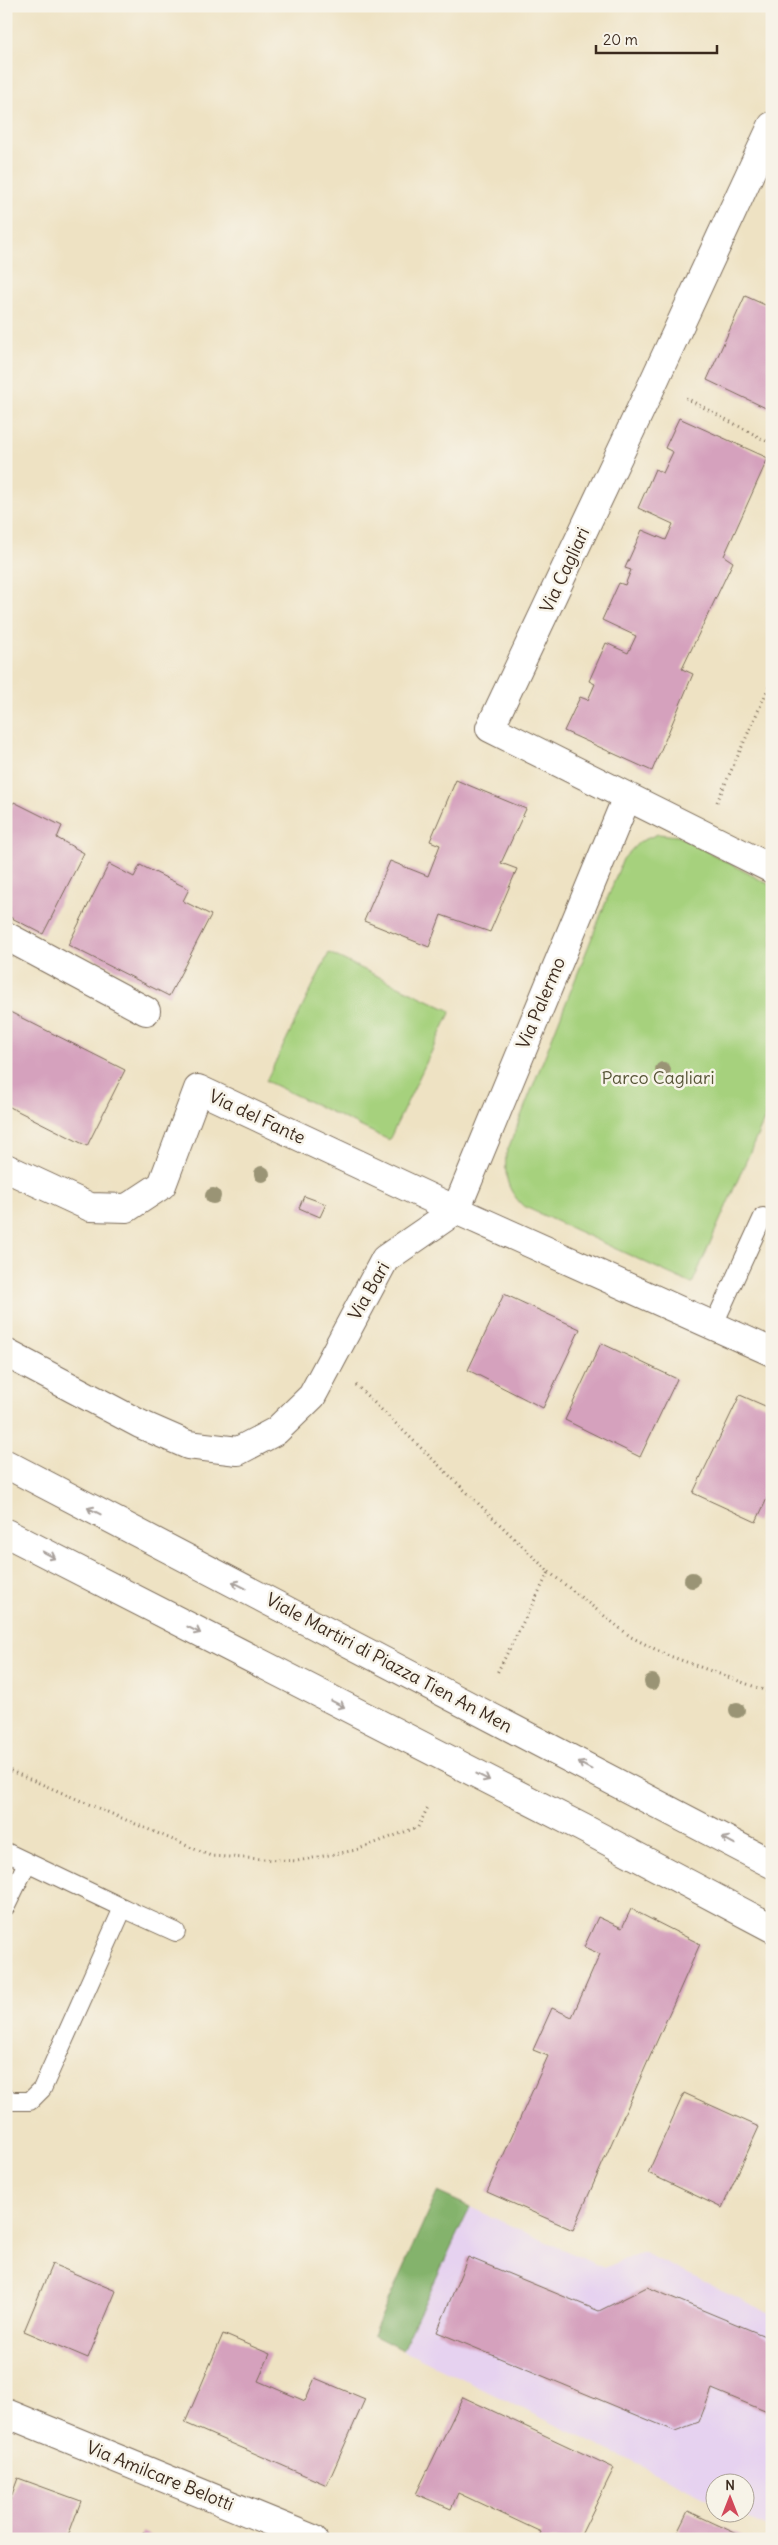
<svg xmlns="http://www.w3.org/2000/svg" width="778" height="2545" viewBox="0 0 778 2545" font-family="Delius,sans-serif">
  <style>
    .built { fill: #e6d2f0 }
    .green { fill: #a6d17d; stroke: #707e4e }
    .forest { fill: #84b36c; stroke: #606e45 }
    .building { fill: #d5a1bd }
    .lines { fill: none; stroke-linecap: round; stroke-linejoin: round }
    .lane-casing { stroke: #7a6a58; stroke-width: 20 }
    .street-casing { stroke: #7a6a58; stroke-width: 30 }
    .highway-casing { stroke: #7a6a58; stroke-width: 30 }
    .path { stroke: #7a6a58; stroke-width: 3; stroke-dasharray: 1 4; stroke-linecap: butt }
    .lane { stroke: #fff; stroke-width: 18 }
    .street { stroke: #fff; stroke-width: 28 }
    .highway { stroke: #fff; stroke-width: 28 }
    .tree { fill: #9a9475 }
    .oneway { stroke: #a79f9a }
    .labels { text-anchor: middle; stroke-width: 5; stroke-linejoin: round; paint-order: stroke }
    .street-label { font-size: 18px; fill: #3b2a1e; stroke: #f7f3e8 }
    .park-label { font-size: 18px; fill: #565436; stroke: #f7f3e8 }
  </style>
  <rect width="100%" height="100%" fill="#f7f3e8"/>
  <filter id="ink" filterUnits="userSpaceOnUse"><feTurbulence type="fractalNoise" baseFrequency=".02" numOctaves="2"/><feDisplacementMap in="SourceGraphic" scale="10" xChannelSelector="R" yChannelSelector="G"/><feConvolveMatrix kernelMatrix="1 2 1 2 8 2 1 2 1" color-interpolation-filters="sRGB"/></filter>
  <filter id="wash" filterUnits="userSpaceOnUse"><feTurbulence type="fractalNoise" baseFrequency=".0096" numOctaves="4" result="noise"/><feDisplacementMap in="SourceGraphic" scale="20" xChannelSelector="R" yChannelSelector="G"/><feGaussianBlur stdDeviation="1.12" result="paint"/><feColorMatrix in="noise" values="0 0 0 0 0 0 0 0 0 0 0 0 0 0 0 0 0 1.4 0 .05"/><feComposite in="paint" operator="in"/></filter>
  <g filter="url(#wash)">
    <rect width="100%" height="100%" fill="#eee2c3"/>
    <path class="built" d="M470,2207L604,2268L642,2252L772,2314V2529L738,2513L746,2512V2482H716L715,2502L402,2350Z"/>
    <g class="green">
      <path d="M658,834L678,836L772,886V1102L692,1284L523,1206C506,1188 505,1178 506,1154L623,859L639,842Z"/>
      <path d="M329,953L451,1011L389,1140L266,1081Z"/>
    </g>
    <path class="forest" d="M437,2192L470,2207L402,2350L373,2335Z"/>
    <g id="blocks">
      <g class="building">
        <path d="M745,296L772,308V411L707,380Z"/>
        <path d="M679,418L768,458L724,556L733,562L682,669L693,674L652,771L564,731L580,697L588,700L595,684L589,681L606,643L628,653L636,636L602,620L619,583L625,585L631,570L625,568L642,530L666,540L673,524L638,508L655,469L663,473L673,452L665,448Z"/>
        <path d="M456,780L526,809L501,863L517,869L490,932L441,915L429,947L364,921L390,861L428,876L440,845L430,841Z"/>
        <path d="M14,802L62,826L57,838L84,853L43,934L6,915V814Z"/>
        <path d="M109,864L134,877L140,865L189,889L183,901L211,915L169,996L68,945Z"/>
        <path d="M6,1010L125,1070L87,1146L6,1105Z"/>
        <path d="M304,1196L326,1204L320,1217L299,1208Z"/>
        <path d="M504,1294L580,1329L543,1408L468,1370Z"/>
        <path d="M601,1343L677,1379L640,1457L565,1420Z"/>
        <path d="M740,1395L772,1409V1488L756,1522L693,1493Z"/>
        <path d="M631,1909L700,1944L573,2230L487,2192L548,2056L533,2050L552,2008L572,2017L600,1954L584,1947L598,1917L622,1928Z"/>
        <path d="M684,2093L759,2127L722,2208L648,2173Z"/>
        <path d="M468,2257L599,2311L647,2287L772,2339V2414L712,2389L699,2422L675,2431L437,2332Z"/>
        <path d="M52,2264L116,2291L88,2358L24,2331Z"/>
        <path d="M223,2334L270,2354L258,2381L305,2401L315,2378L365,2399L327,2485L185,2423Z"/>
        <path d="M463,2397L614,2468L579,2539H538L541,2532L458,2493L451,2509L416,2494Z"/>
        <path d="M18,2478L81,2501L67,2539H6V2511Z"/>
        <path d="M688,2511L748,2539H674Z"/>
        <path d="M143,2532L158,2539H140Z"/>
      </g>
    </g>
  </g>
  <g filter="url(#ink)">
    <use href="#blocks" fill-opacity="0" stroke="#7a6a58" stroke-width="1"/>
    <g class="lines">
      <g class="lane-casing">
        <g id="lane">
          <path d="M713,1326L763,1217"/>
          <path d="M6,1852L123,1908L42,2089L30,2101H13L6,2098"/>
          <path d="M6,1906L27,1863"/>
          <path d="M123,1908L176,1932"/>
        </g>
      </g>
      <g class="street-casing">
        <g id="street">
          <path d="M772,126L654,381L490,728L772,869"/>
          <path d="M6,936L146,1011"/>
          <path d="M6,1168L90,1207L127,1208L162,1185L198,1089L456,1210L772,1352"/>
          <path d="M456,1210L627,797"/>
          <path d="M6,1353L140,1424L188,1445L238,1451L276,1431L312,1396L385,1259L456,1210"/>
          <path d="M6,2413L313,2539"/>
        </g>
      </g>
      <g class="highway-casing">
        <g id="highway">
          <path d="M6,1464L772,1864"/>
          <path d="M6,1533L583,1828L772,1928"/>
        </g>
      </g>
      <g class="path">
        <path d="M686,398L772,444"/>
        <path d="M717,802L772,680"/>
        <path d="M356,1385L549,1572L496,1675"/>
        <path d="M549,1572L631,1637L667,1655L772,1693"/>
        <path d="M6,1769L211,1856L297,1861L356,1850L418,1827L429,1805"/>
      </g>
      <use href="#lane" class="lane"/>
      <use href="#street" class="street"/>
      <use href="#highway" class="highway"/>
    </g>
    <g class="tree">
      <circle cx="663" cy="1070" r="8"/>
      <circle cx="262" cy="1174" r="8"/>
      <circle cx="213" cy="1196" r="8"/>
      <circle cx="692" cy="1580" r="8"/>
      <circle cx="652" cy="1682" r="8"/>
      <circle cx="737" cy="1710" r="8"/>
    </g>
    <defs><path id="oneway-shaft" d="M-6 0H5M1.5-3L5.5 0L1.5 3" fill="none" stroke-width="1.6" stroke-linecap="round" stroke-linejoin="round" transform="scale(1.25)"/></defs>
    <g class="oneway">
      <use href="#oneway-shaft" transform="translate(94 1511) rotate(-153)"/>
      <use href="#oneway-shaft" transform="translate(49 1555) rotate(28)"/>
      <use href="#oneway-shaft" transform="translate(239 1585) rotate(-153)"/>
      <use href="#oneway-shaft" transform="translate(194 1630) rotate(27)"/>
      <use href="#oneway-shaft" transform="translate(338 1704) rotate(27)"/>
      <use href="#oneway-shaft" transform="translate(585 1766) rotate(-152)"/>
      <use href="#oneway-shaft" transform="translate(483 1777) rotate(27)"/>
      <use href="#oneway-shaft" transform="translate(729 1841) rotate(-152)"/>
    </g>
  </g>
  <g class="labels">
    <g class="street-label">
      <text transform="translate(565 570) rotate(-65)" y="6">Via Cagliari</text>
      <text transform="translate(541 1003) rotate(-67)" y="6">Via Palermo</text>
      <text transform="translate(257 1117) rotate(25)" y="6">Via del Fante</text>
      <text transform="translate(369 1291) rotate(-60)" y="6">Via Bari</text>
      <text transform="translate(389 1663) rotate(28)" y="6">Viale Martiri di Piazza Tien An Men</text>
      <text transform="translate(160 2476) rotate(22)" y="6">Via Amilcare Belotti</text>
    </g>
    <g class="park-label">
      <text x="658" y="1084">Parco Cagliari</text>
    </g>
  </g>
  <rect width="778" height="2545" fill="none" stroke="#f7f3e8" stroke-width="25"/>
  <g transform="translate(730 2498)"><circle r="24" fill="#f7f3e8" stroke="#aca397"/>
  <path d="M0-4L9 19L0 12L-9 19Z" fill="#d1495b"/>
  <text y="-8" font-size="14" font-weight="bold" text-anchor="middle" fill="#3b2a1e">N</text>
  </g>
  <path d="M596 45v8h121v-8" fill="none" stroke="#3b2a1e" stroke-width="2.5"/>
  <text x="603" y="45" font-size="15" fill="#3b2a1e" stroke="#f7f3e8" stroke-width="4" paint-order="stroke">20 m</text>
</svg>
